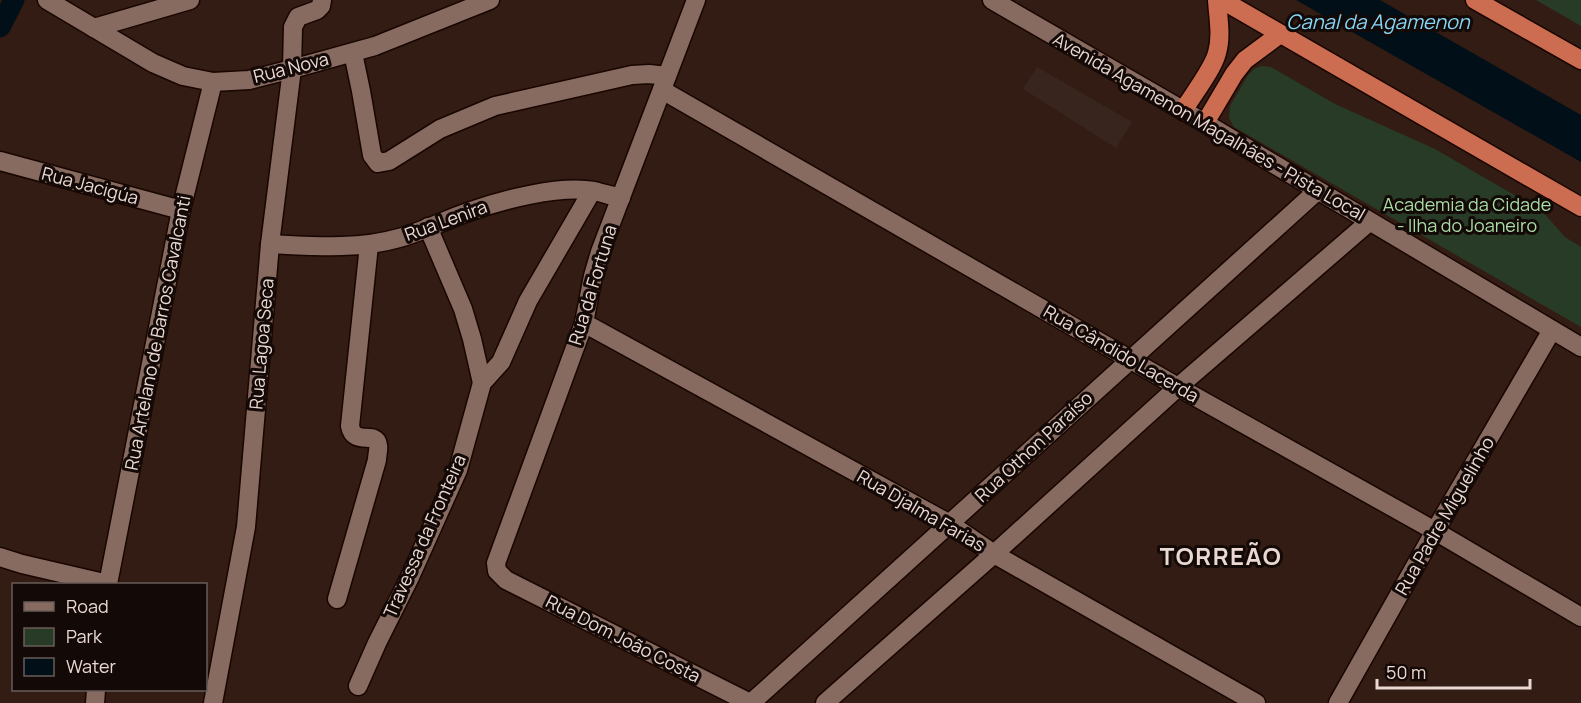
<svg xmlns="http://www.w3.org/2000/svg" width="1581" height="703" viewBox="0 0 1581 703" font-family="Manrope,sans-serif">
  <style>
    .medical { fill: #37251e }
    .green { fill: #283b27 }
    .water { fill: #000f18 }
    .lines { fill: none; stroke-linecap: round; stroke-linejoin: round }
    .canal { stroke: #000f18; stroke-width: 21 }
    .minor-casing { stroke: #190601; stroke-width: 21 }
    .trunk-casing { stroke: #190601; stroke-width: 21 }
    .minor { stroke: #876b60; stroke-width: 18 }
    .trunk { stroke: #cc6c51; stroke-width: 18 }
    .labels { text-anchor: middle; stroke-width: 6; stroke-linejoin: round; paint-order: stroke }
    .street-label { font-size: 18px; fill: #ead9d3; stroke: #130906 }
    .park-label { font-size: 18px; fill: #a9dda6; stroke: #130906 }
    .water-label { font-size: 20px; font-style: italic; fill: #86d6f8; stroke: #130906 }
    .district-label { font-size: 24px; font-weight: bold; letter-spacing: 1.5px; fill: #ead9d3; stroke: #130906 }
  </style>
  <rect width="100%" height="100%" fill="#331c13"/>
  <path class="medical" d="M1037,67L1132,122L1116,148L1023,89Z"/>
  <g class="green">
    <path d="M1536,0H1581V26Z"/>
    <path d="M1262,66L1271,67L1335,104L1435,149L1542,211L1565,237L1581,247V327L1234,127L1229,118L1230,106L1248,75L1254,69Z"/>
  </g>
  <path class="water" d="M1296,0H1380L1581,115V162Z"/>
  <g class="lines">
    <path class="canal" d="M0,27L14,0"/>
    <g class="minor-casing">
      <g id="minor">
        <path d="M47,0L153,63L183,76L213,82L249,80L292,69L375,46L490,0"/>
        <path d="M696,0L600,252L593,276L584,323L496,563L497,571L506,580L750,703"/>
        <path d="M992,0L1205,123L1581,347"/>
        <path d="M94,28L190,0"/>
        <path d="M353,53L361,91L372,155L378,163L389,161L440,129L495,106L632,75L649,74L667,76"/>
        <path d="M662,90L1178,387L1435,531L1581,617"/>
        <path d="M0,161L181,210"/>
        <path d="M428,227L463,309L472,339L482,383"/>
        <path d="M270,244C312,246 358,250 399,238C422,232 445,220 468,212C502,200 558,185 594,191C603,193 612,196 621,198"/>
        <path d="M584,323L950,524L994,554L1256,703"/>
        <path d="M0,557L22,564L108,584"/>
        <path d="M108,584L181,210L213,82"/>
        <path d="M337,599L377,460C377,455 379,449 378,445C376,430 354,447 350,426L369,245"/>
        <path d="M358,686L377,643L410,577L458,470L482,383L501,362L528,301L592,191"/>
        <path d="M95,703L96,690"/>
        <path d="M213,703L246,527L270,244L292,69L293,27L298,17L317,10L321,6L322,0"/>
        <path d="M751,703C940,533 1127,361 1317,191"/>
        <path d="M825,703L994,554L1178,387L1369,222"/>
        <path d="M1338,703L1435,531L1552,330"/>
      </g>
    </g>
    <g class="trunk-casing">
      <g id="trunk">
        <path d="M1222,0L1581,207"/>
        <path d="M1475,0L1581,60"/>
        <path d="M1183,111C1192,96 1213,69 1217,53C1222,36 1218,17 1217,0"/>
        <path d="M1205,123L1234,74L1245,60L1280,34"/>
      </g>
    </g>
    <use href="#minor" class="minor"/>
    <use href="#trunk" class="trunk"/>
  </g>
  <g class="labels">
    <g class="street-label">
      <text transform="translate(291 68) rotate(-14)" y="6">Rua Nova</text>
      <text transform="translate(1209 127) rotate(30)" y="6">Avenida Agamenon Magalhães - Pista Local</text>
      <text transform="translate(90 186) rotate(15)" y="6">Rua Jacigúa</text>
      <text transform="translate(446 221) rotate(-20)" y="6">Rua Lenira</text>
      <text transform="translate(593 285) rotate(-73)" y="6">Rua da Fortuna</text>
      <text transform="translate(158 333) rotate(-79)" y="6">Rua Artelano de Barros Cavalcanti</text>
      <text transform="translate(262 344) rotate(-85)" y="6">Rua Lagoa Seca</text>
      <text transform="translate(1121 354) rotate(30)" y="6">Rua Cândido Lacerda</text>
      <text transform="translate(1034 447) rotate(-43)" y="6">Rua Othon Paraíso</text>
      <text transform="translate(921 511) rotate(30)" y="6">Rua Djalma Farias</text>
      <text transform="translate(1445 516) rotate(-60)" y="6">Rua Padre Miguelinho</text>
      <text transform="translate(425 536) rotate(-66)" y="6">Travessa da Fronteira</text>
      <text transform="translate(623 639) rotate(27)" y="6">Rua Dom João Costa</text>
    </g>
    <g class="park-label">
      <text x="1467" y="211">Academia da Cidade<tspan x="1467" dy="21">- Ilha do Joaneiro</tspan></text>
    </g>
    <g class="water-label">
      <text x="1378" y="29">Canal da Agamenon</text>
    </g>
    <g class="district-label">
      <text x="1221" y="565">TORREÃO</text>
    </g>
  </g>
  <rect x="12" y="583" width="195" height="108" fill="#130906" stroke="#695c58" stroke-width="1.5"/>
  <rect x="24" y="602" width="30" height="9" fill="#876b60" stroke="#695c58" stroke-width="1.5"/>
  <text x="66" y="613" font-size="18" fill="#ead9d3">Road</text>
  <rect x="24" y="628" width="30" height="18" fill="#283b27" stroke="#695c58" stroke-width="1.5"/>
  <text x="66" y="643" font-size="18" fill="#ead9d3">Park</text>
  <rect x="24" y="658" width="30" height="18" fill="#000f18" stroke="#695c58" stroke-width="1.5"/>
  <text x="66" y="673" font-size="18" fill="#ead9d3">Water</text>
  <path d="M1377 679v9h153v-9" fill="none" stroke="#ead9d3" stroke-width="3"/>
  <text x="1386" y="679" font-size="18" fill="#ead9d3" stroke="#130906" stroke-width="4.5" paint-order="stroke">50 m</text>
</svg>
